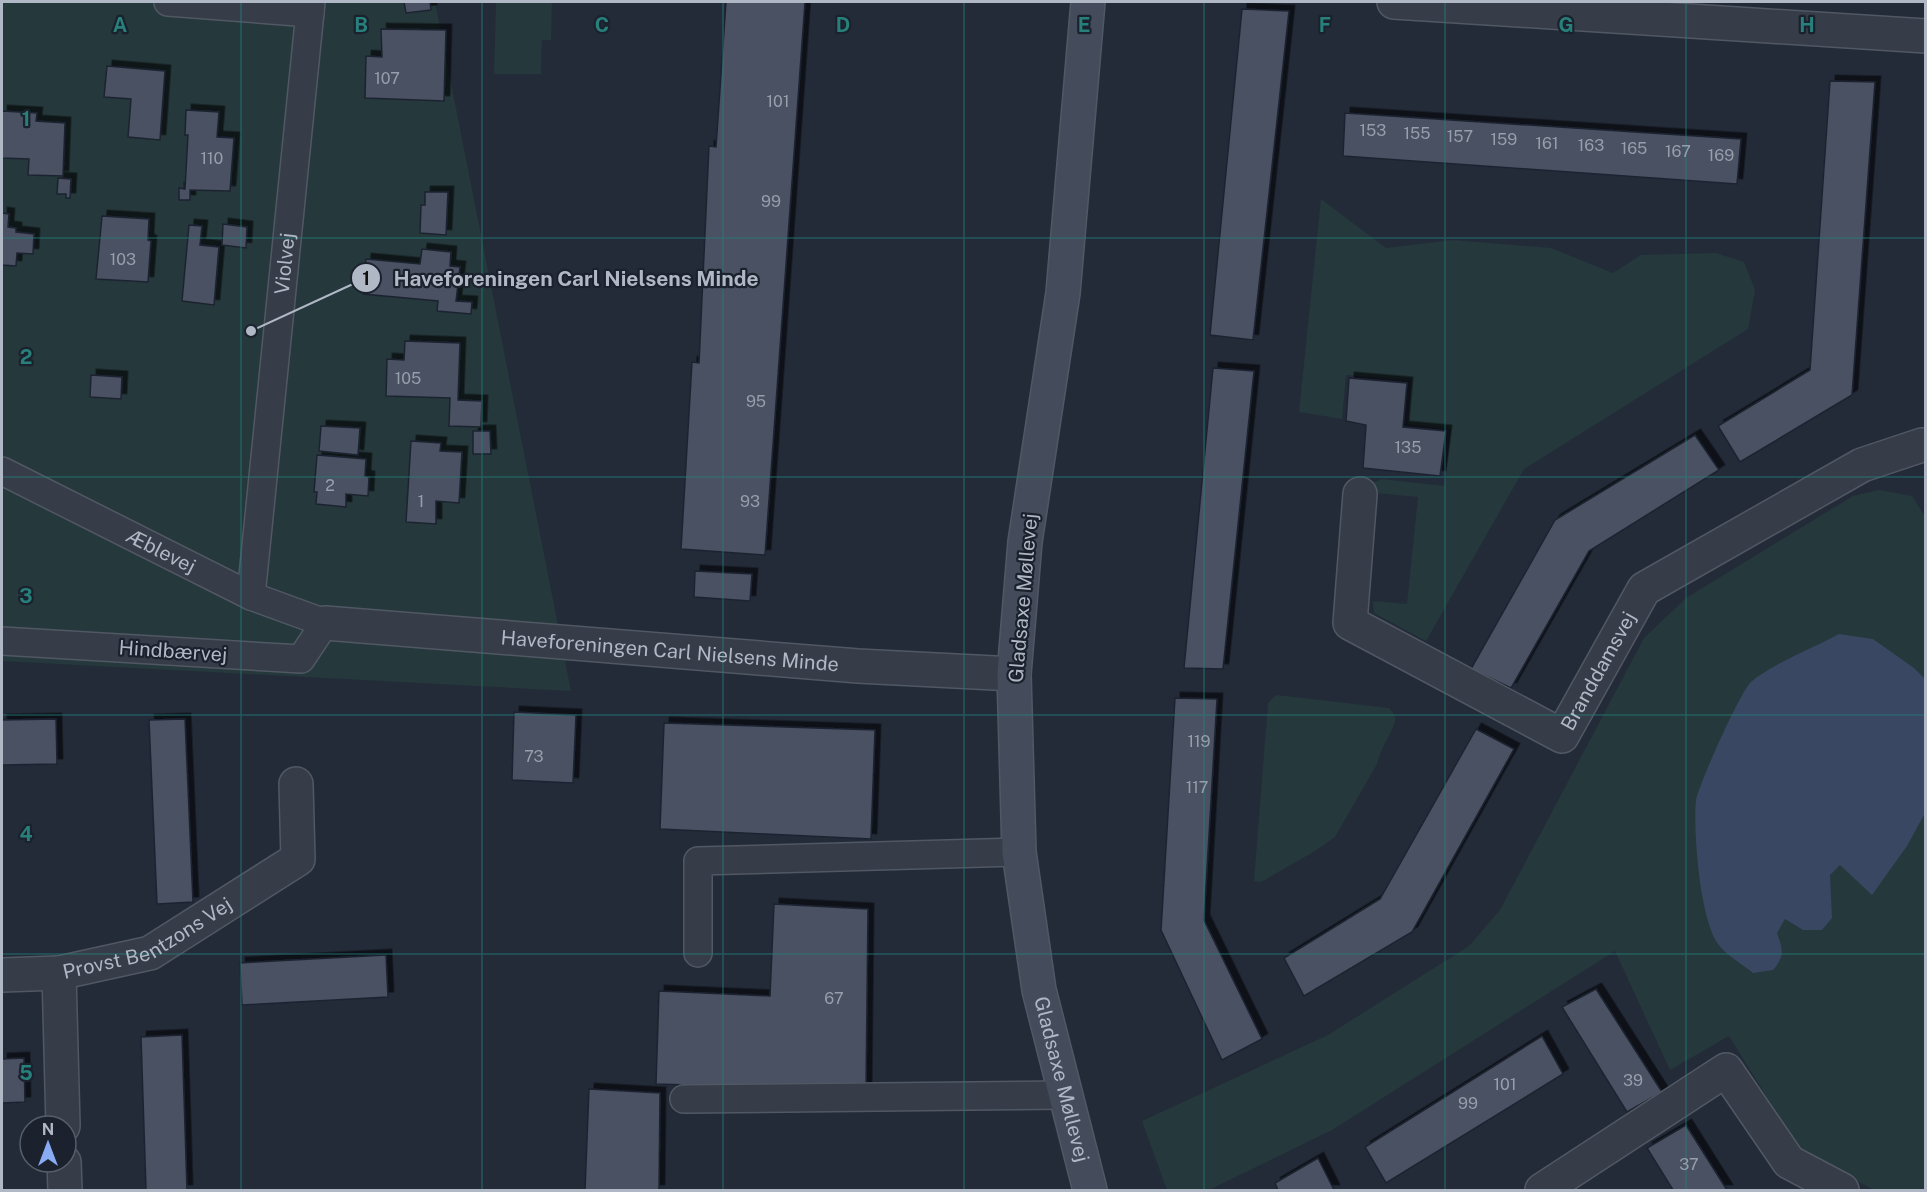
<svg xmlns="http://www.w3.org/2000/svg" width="1927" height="1192" viewBox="0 0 1927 1192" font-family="'Public Sans',sans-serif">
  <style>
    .green { fill: #25383b }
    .water { fill: #394762 }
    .building { fill: #495162; stroke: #1d2430; stroke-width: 1.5; filter: url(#shadow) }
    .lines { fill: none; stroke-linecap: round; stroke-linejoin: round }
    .lane-casing { stroke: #515864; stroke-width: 30 }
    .street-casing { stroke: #515864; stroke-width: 36 }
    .secondary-casing { stroke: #515864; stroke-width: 36 }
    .lane { stroke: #363d49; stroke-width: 27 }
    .street { stroke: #363d49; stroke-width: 33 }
    .secondary { stroke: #444c5c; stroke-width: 33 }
    .grid { fill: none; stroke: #27807b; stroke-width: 1.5; stroke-opacity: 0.55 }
    .labels { text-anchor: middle; stroke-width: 4.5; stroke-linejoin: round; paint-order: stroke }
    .number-label { font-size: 16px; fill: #979eac }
    .street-label { font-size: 20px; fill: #b1b8c5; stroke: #1b222e }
    .grid-label { font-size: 20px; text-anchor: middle; font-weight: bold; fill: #27807b; stroke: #1b222e; stroke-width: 4.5; stroke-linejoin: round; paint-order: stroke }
    .leader { fill: none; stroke: #b1b8c5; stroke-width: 2 }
    .callout-dot { fill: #b1b8c5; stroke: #1b222e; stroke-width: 2 }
    .mark-label { font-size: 18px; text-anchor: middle; font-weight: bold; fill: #111 }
    .callout-label { font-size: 21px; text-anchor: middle; font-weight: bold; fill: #b1b8c5; stroke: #1b222e; stroke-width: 4.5; stroke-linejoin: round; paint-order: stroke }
  </style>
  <defs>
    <filter id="shadow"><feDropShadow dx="5.5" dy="-5.5" stdDeviation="0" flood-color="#0009"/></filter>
  </defs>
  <rect width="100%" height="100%" fill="#232b39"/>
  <g class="green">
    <path d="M2,2H435L571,691L2,661Z"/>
    <path d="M496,2H552L551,40H542L541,74H494Z"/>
    <path d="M1321,199L1386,248L1453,240L1551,248L1613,273L1641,255L1716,253L1744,262L1755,290L1748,329L1524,469L1426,641L1374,613L1373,601L1407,604L1418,497L1366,492L1368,486L1381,479L1445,486L1451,429L1408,424L1411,380L1346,375L1342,419L1299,412Z"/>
    <path d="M1879,490L1912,496L1926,518L1925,1190H1874L1800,1151L1729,1036L1670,1070L1615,951L1332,1130L1209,1190H1167L1142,1121L1328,1035L1469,946L1500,910L1644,638L1686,598L1853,496Z"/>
    <path d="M1276,695L1389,708C1392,712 1396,716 1395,721C1393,732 1380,749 1377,764L1335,837L1315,851L1261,882L1254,881L1268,703Z"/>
  </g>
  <path class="water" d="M1839,634L1873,639L1914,668L1925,679V813L1907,846L1872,895L1840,865L1830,875L1832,918L1822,930H1803L1785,919L1777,933C1783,950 1785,956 1773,970L1753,973C1742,964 1726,955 1718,944C1700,919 1693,832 1696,801C1697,788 1741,690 1751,682C1770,665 1815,647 1839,634Z"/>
  <g class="building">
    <path d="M404,2H430L431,10L406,13Z"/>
    <path d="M726,2H805L765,555L681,549L692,362L699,363L709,146L716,147Z"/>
    <path d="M1242,9L1289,11L1253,340L1210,335Z"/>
    <path d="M381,29L446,30L444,101L365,98L366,56L382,57Z"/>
    <path d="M107,66L165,71L160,140L128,137L131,99L104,97Z"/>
    <path d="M1830,81L1875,82L1852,395L1740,462L1718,426L1810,370Z"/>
    <path d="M186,110L219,112L217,137L234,138L230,191L190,190V200H179V188L185,189L188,135H185Z"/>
    <path d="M2,111L37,113L36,121L65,123L63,176L28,175L29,159L2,158Z"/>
    <path d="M1345,113L1741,139L1737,184L1343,156Z"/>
    <path d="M58,178L71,179L70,198H66V194H57Z"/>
    <path d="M425,192H448L446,235L420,233L421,205H425Z"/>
    <path d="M2,213L9,214L8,227L16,228V232L34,234L33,254L17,253L16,266L2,265Z"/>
    <path d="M102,216L149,219L148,240L151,241L148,282L96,279Z"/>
    <path d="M223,224L247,227L246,248L222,245Z"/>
    <path d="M189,225L202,226L200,245L219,247L214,305L182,301Z"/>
    <path d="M422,249L451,252L450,266L460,267L456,301L472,302L471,314L437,311L438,301L363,294L366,259L420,264Z"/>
    <path d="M405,341L460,343L458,400L482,401L481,427L449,426L450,398L386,396L387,359L404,360Z"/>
    <path d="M1213,368L1254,371L1223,669L1184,668Z"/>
    <path d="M91,375L122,377L121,399L90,397Z"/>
    <path d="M1349,378L1407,383L1403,427L1446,431L1440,476L1363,468L1366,425L1346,421Z"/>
    <path d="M321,426L360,428L358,455L319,451Z"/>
    <path d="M473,431H490L491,454H473Z"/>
    <path d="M1695,435L1719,470L1589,551L1511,688L1471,669L1555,520Z"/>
    <path d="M411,441L441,443L440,451L462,452L459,503L436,501V524L406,522Z"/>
    <path d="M317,455L366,459L365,476L369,477L368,496L346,494V507L316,504L317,492H314Z"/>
    <path d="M695,571L752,574L750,601L694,597Z"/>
    <path d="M1175,698L1217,699L1204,920L1262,1039L1222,1060L1161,930Z"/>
    <path d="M514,712L576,715L573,783L512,780Z"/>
    <path d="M56,719L57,764L2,765V720Z"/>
    <path d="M185,719L193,902L157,904L149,720Z"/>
    <path d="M664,723L875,730L871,839L660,829Z"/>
    <path d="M1476,729L1514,749L1412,932L1304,996L1284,958L1380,899Z"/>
    <path d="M774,904L868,909L866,1091L656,1084L659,991L770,996Z"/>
    <path d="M386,955L388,997L242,1005L240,963Z"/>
    <path d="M1596,989L1662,1092L1627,1112L1562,1007Z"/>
    <path d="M182,1035L187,1190H146L141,1037Z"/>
    <path d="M1542,1036L1563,1074L1386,1183L1365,1147Z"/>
    <path d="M24,1058L25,1102L2,1103V1059Z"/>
    <path d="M589,1089L660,1093L659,1190H585Z"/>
    <path d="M1686,1125L1727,1190H1673L1647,1148Z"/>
    <path d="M1318,1158L1334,1190H1278L1275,1183Z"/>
  </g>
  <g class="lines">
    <g class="lane-casing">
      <g id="lane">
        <path d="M168,2L310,13"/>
        <path id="s1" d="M2,471L251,596L325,623L301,659L2,641"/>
        <path id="s2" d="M251,596L311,2"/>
        <path d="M698,953V861L1019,852"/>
        <path d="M684,1099L1066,1095"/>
      </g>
    </g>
    <g class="street-casing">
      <g id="street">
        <path d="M1394,2L1926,36"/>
        <path id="s3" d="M1360,494L1350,623L1562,736L1644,589L1862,465L1922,445"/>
        <path id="s4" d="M325,623L858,666L1014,674"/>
        <path d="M2,975L59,973"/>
        <path id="s5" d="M63,1126L59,973L150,953L298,859L296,784"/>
        <path d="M64,1162L65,1190"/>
        <path d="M1542,1190L1726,1070L1789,1162L1842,1190"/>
      </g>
    </g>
    <g class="secondary-casing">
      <g id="secondary">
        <path id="s6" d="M1088,2L1063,293L1025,542L1014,674L1019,852L1039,990L1090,1190"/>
      </g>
    </g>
    <use href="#lane" class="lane"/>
    <use href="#street" class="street"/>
    <use href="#secondary" class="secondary"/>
  </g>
  <path class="grid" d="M241,2V1190M482,2V1190M723,2V1190M964,2V1190M1204,2V1190M1445,2V1190M1686,2V1190M2,238H1926M2,477H1926M2,715H1926M2,954H1926"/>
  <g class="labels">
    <g class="number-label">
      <text x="387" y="84">107</text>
      <text x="778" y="107">101</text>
      <text x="1373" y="136">153</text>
      <text x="1417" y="139">155</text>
      <text x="1460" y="142">157</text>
      <text x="1504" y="145">159</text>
      <text x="1547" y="149">161</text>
      <text x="1591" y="151">163</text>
      <text x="1634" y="154">165</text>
      <text x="1678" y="157">167</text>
      <text x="1721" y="161">169</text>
      <text x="212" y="164">110</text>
      <text x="771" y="207">99</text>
      <text x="123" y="265">103</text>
      <text x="408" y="384">105</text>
      <text x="756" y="407">95</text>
      <text x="1408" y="453">135</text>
      <text x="330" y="491">2</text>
      <text x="421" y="507">1</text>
      <text x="750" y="507">93</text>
      <text x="1199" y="747">119</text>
      <text x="534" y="762">73</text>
      <text x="1197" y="793">117</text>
      <text x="834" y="1004">67</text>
      <text x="1633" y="1086">39</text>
      <text x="1505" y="1090">101</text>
      <text x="1468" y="1109">99</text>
      <text x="1689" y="1170">37</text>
    </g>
    <g class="street-label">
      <text dy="7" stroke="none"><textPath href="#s2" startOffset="334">Violvej</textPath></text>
      <text dy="7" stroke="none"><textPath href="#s1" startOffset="178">Æblevej</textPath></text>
      <text transform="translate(1023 598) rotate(-85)" y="7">Gladsaxe Møllevej</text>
      <text transform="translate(173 651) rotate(4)" y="7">Hindbærvej</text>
      <text dy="7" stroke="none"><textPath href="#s4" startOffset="346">Haveforeningen Carl Nielsens Minde</textPath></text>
      <text dy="7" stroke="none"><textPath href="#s3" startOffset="444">Branddamsvej</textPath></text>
      <text dy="7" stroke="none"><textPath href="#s5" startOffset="249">Provst Bentzons Vej</textPath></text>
      <text dy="7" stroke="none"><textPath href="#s6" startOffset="1086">Gladsaxe Møllevej</textPath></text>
    </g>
  </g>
  <g class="grid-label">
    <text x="120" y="32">A</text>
    <text x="361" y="32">B</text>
    <text x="602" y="32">C</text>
    <text x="843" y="32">D</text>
    <text x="1084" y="32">E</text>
    <text x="1325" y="32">F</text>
    <text x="1566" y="32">G</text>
    <text x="1807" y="32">H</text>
    <text x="26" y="126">1</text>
    <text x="26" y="364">2</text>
    <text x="26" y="603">3</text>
    <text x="26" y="841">4</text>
    <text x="26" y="1080">5</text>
  </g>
  <path class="leader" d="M251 331L366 278"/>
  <g class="callout-dot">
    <circle cx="251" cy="331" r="6"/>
    <circle cx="366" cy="278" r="15"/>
  </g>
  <g class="mark-label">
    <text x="366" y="285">1</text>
  </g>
  <g class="callout-label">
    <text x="576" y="286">Haveforeningen Carl Nielsens Minde</text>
  </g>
  <rect width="1927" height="1192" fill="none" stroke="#b1b8c5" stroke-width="6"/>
  <g transform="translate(48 1144)"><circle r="28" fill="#1b222e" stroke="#575e6a" stroke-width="1.5"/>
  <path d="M0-4.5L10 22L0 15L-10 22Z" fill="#88abf3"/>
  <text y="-9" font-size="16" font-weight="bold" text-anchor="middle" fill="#b1b8c5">N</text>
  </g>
</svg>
